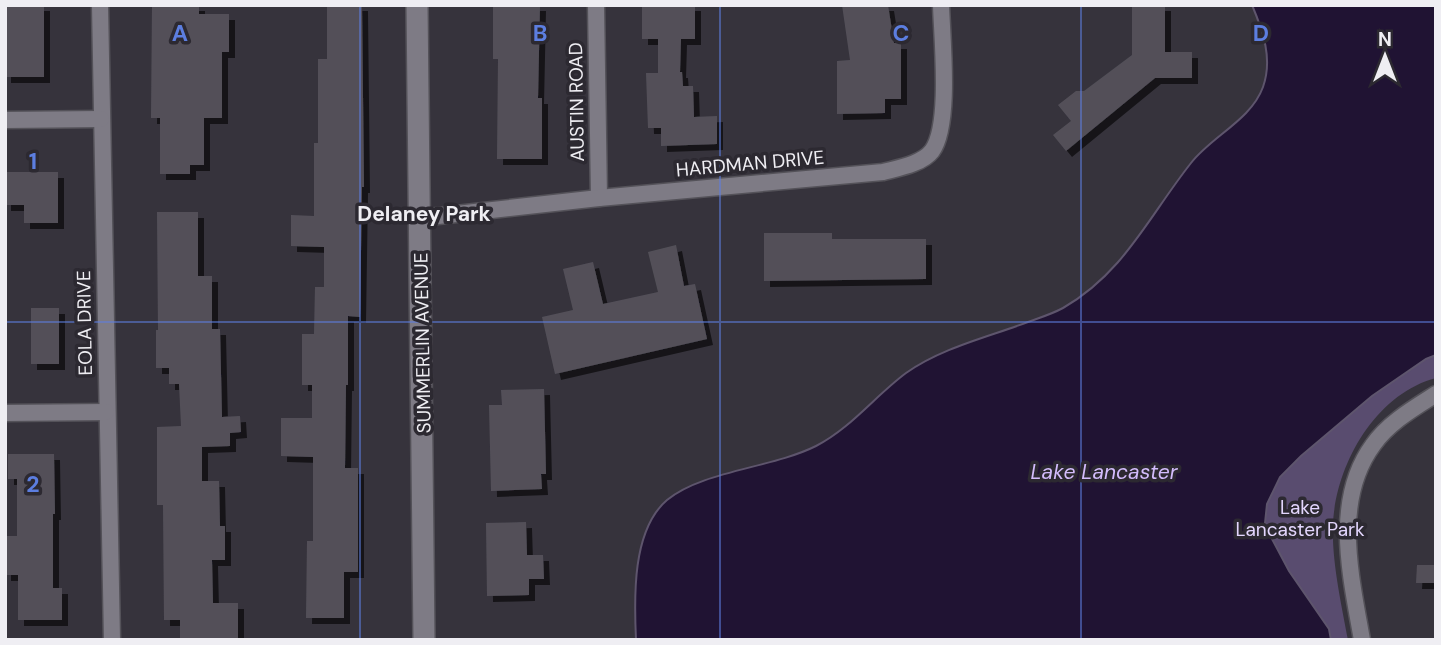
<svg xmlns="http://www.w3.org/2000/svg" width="1441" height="645" viewBox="0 0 1441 645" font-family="'DM Sans',sans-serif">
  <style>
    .green { fill: #594c6f }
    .water { fill: #201333; stroke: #5e556d; stroke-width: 2 }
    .building { fill: #535059; filter: url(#shadow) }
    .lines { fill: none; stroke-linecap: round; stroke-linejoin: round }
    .street-casing { stroke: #545259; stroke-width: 19 }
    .secondary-casing { stroke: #545259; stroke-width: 24 }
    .street { stroke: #7e7b85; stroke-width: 16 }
    .secondary { stroke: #7e7b85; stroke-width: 21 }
    .grid { fill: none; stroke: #5c7ee0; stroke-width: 2; stroke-opacity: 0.55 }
    .labels { text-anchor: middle; stroke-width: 7; stroke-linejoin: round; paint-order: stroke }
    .street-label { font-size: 19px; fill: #efeef3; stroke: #2c2931 }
    .park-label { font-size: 19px; fill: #e3d6fd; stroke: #2c2931 }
    .neighbourhood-label { font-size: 21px; font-weight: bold; fill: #efeef3; stroke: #2c2931 }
    .water-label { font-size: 21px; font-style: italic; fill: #d3bcfc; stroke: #2c2931 }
    .grid-label { font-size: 23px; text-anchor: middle; font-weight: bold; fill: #5c7ee0; stroke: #2c2931; stroke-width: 7; stroke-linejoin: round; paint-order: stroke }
  </style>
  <defs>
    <filter id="shadow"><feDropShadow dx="6" dy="6" stdDeviation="0" flood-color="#0009"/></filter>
  </defs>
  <rect width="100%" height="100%" fill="#36333c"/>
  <path class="green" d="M1436,355V378C1379,393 1341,456 1334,512C1329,550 1341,602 1348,640H1331L1329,629L1289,571L1271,537L1265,523L1267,504L1280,477L1301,456L1372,396L1426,359Z"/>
  <path class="water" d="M1252,5H1436V355L1426,359L1372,396L1301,456L1280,477L1267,504L1265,523L1271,537L1289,571L1329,629L1331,640H636C634,597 632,530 667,500C702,471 772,468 816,446C851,428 875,396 906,373C941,348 988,337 1028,322C1039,318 1052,314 1063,308C1124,273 1149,216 1191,163C1212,136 1251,120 1263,87C1273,59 1263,31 1252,5Z"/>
  <g class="building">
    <rect x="5" y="5" width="39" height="72"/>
    <path d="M152,5H199V14H229V52H222V118H204V165H190V174H160V118H151Z"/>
    <path d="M327,5H362L364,187H362L360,317L348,316V385H346L345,468H358V572H344V618H306L307,541H313V457L281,456V418H312V385H302V334H314L315,287H324V247L291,246V215L314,216V143H318V59H327Z"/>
    <path d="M493,5H540L538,98H542V159H497L498,59H493Z"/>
    <path d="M642,5H695V39H681L680,72H682L683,86H693L694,117L717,116V144L661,146V128H648L646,73H658V39H642Z"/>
    <path d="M842,5H888L894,43H901V99H885V113L837,114V61L850,60Z"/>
    <path d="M1132,5H1165V52H1192V78H1155L1066,151L1053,135L1071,121L1058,105L1076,91H1084L1132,55Z"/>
    <path d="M5,172H58V223H24V205H5Z"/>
    <path d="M157,212H198V276H212V329H220L222,417L240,416L241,432L230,433V446L202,447V481H219L220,526H225V560H212L213,603H238V640H180V620H164L163,505H157V427L181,426L179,384H169V368H156V330H158Z"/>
    <path d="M764,233H832V239H926V279L764,281Z"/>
    <path d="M676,245L684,286L695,284L707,339L555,374L542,317L573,310L563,269L593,262L603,304L658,292L648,252Z"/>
    <rect x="31" y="308" width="28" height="56"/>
    <path d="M544,389L546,474H541L542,489L491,491L489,405H502L501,390Z"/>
    <path d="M8,454H54L55,514H53V588H62V620H18V575H5V536H17V479H8Z"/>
    <path d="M526,522L527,555H543L544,579H529V595L487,596L486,523Z"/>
    <path d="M1417,565H1436V583H1416Z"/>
  </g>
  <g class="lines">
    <g class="street-casing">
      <g id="street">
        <path d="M100,5L112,640"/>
        <path d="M596,5L599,198"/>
        <path d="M5,120L101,119"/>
        <path d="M420,218L599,198L883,172C898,168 922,164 932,151C951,125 942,39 941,5"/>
        <path d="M5,413L106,412"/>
        <path d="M1362,640C1351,577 1332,501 1373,445C1388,423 1414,408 1436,394"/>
      </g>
    </g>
    <g class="secondary-casing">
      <path id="secondary" d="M417,5L424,640"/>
    </g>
    <use href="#street" class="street"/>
    <use href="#secondary" class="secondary"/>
  </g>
  <path class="grid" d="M360,5V640M720,5V640M1081,5V640M5,322H1436"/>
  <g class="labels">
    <g class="street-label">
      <text transform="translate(576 102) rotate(-91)" y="7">AUSTIN ROAD</text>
      <text transform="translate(750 163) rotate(-5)" y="7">HARDMAN DRIVE</text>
      <text transform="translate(84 323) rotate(-91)" y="7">EOLA DRIVE</text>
      <text transform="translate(422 343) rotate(-91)" y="7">SUMMERLIN AVENUE</text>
    </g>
    <g class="park-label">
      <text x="1300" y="514">Lake<tspan x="1300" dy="22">Lancaster Park</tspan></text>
    </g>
    <g class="neighbourhood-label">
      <text x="424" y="221">Delaney Park</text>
    </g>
    <g class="water-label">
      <text x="1104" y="479">Lake Lancaster</text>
    </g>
  </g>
  <g class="grid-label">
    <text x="180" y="41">A</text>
    <text x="540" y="41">B</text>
    <text x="901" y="41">C</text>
    <text x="1261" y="41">D</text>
    <text x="33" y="169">1</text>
    <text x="33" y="492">2</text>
  </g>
  <rect width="1441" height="645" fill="none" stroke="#efeef3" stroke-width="14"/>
  <g transform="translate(1385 56)" stroke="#2c2931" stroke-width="5" paint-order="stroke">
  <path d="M0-5L12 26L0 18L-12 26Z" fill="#efeef3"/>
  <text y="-10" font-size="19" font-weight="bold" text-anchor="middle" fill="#efeef3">N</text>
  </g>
</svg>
